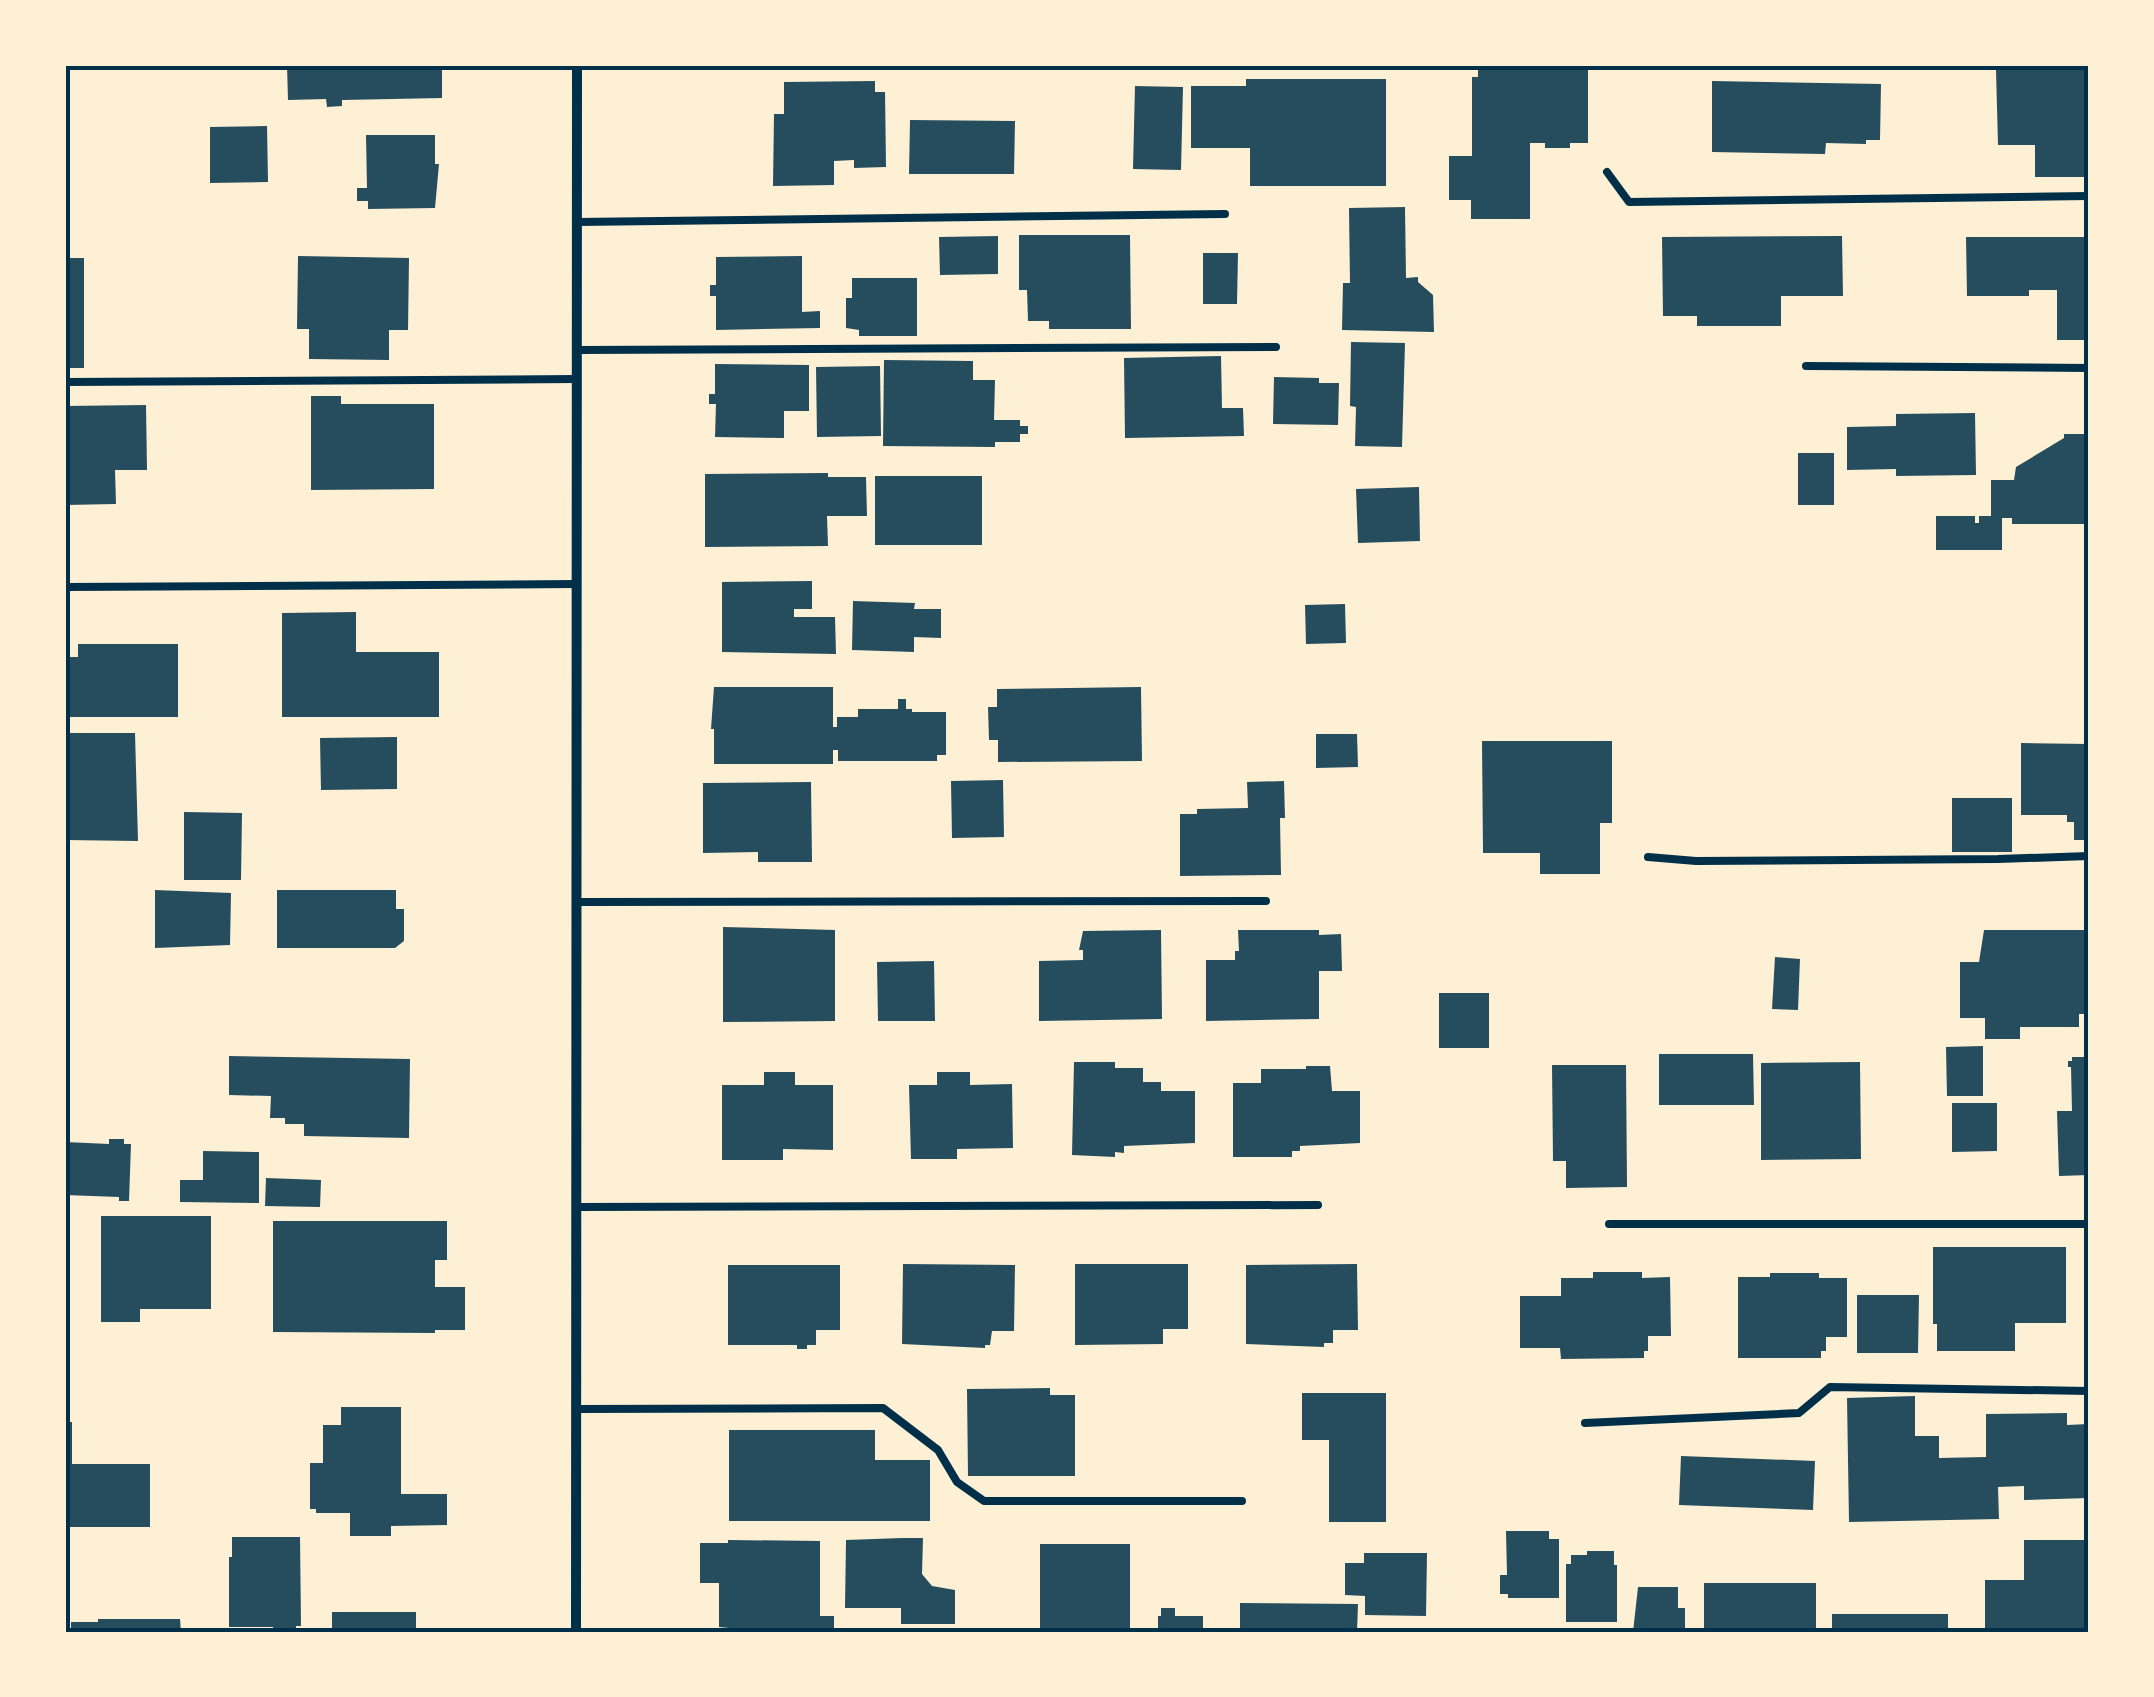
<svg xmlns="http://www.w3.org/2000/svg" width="2154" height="1697" viewBox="0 0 2154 1697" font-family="Rubik,sans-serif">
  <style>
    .building { fill: #264d5e }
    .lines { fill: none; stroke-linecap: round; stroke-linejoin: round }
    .service { stroke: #003049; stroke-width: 8 }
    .minor { stroke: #003049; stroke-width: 10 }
    .neatline { fill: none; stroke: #003049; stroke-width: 4 }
  </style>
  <rect width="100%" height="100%" fill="#fdf0d5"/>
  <g class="building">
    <path d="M287,65H442V98L342,100V106L327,107L326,99L288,100Z"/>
    <path d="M1478,65L1588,68V143H1570V148H1545V143H1530V219H1471V200H1449V156H1472V77H1478Z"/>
    <path d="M1996,70H2089V177H2035V145H1998Z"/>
    <path d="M1246,79H1386V186H1250V148H1191V86H1246Z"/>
    <path d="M875,81V92H885L886,167L854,168V160L834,161V185L773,186L774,114H784V82Z"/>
    <path d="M1712,81L1881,84L1880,140H1866V144L1826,143L1825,154L1712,152Z"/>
    <path d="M1135,86L1183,87L1181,170L1133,169Z"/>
    <path d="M910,120L1015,121L1014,174H909Z"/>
    <path d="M267,126L268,182L210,183V127Z"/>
    <path d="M366,135H435V164H439L435,208L368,209V201H357V188H367Z"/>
    <path d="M1405,207L1406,278L1418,277V282L1433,295L1434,332L1342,330L1343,283H1350L1349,208Z"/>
    <path d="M1019,235H1130L1131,329H1049V321H1028L1027,290H1019Z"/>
    <path d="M998,236V274L940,275L939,237Z"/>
    <path d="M1842,236L1843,296H1781V326H1697V316H1663L1662,237Z"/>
    <path d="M1966,237H2089V340H2057V290H2029V296H1967Z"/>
    <path d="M1203,253H1238L1237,304H1203Z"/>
    <path d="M298,256L409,258L408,330H389V360L309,359V329H297Z"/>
    <path d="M802,256V312L820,311V328L716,330V296H710V285H716V257Z"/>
    <rect x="65" y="258" width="19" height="110"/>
    <path d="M852,278H917V336H859V330L846,328V298H852Z"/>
    <path d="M1351,342L1405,343L1402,447L1355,446L1356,407L1350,406Z"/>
    <path d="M1221,356L1222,408H1243L1244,436L1125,438L1124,358Z"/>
    <path d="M884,360L973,361V380H995L994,420H1020V426H1028V434H1020V442H995V447L883,446Z"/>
    <path d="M715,364L809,365V411H784V438L715,437L716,404H709V394H715Z"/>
    <path d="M880,366L881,436L817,437L816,367Z"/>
    <path d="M1274,377L1319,378V383H1339L1338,425L1273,424Z"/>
    <path d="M311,396H341V404H434V489L311,490Z"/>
    <path d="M146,405L147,470H115L116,504L65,505V406Z"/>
    <path d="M1975,413L1976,475L1896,476V469L1847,470V427L1896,426V414Z"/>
    <path d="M2064,434H2089V524H2012V518H2002V550H1936V516H1975V523H1979V516H1991V480H2014L2016,467L2064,438Z"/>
    <rect x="1798" y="453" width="36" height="52"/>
    <path d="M828,473V477H866L867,516H827L828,546L705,547V474Z"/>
    <rect x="875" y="476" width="107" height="69"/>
    <path d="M1419,487L1420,541L1358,543L1356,489Z"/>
    <path d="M812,581V609H794V617H835L836,654L722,652V582Z"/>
    <path d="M853,601L915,603L914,609H941V638L914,637V652L852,650Z"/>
    <path d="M1345,604L1346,643L1306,644L1305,605Z"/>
    <path d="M356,612V652H439V717H282V613Z"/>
    <path d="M78,644H178V717H65V657H78Z"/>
    <path d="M714,687H833V727H837V717H858V709H898V699H906V709H912V712H946V755H937V761H838V750H833V764H714V729H711Z"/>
    <path d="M1141,687L1142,761L998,762V740H989L988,707H997V689Z"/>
    <path d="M65,733H135L138,841L65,840Z"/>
    <path d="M1316,734H1357L1358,767L1316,768Z"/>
    <path d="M397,737V789L321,790L320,738Z"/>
    <path d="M1482,741H1612V823H1600V874H1540V853H1483Z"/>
    <path d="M2021,743L2089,744V840H2074V822H2067V815H2021Z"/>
    <path d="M1003,780L1004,837L952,838L951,781Z"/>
    <path d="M1284,781L1285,818H1280L1281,875L1180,876V814H1197V809L1248,808L1247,782Z"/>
    <path d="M811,782L812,862H758V852L703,853V783Z"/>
    <rect x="1952" y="798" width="60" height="54"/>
    <path d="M184,812L242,813L241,880H184Z"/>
    <path d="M155,890L231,893L230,945L155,948Z"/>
    <path d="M277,890H396V909H404V941L395,948H277Z"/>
    <path d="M723,927L835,930V1021L723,1022Z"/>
    <path d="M1161,930L1162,1019L1039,1021V961L1083,960V950H1079L1083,931Z"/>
    <path d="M1238,930H1319V935L1341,934L1342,971H1319V1019L1206,1021V960H1235V951H1239Z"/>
    <path d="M1984,930H2089V1014H2079V1027H2020V1039H1985V1018H1960V962H1979Z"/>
    <path d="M1775,957L1800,959L1798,1010L1772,1009Z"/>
    <path d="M934,961L935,1021H878L877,962Z"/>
    <rect x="1439" y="993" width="50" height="55"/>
    <path d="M1983,1046V1096H1947L1946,1047Z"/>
    <path d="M1659,1054H1753L1754,1105H1659Z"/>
    <path d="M229,1056L410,1059L409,1138L304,1136V1124H285V1118H270L271,1096L229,1095Z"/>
    <path d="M2072,1057H2089V1175L2059,1176L2057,1111H2072L2071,1067H2068V1061H2072Z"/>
    <path d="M1074,1062H1115V1068H1143V1082H1161V1091H1195V1143L1124,1146V1153L1115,1152V1157L1072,1155Z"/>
    <path d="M1860,1062L1861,1159L1761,1160V1063Z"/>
    <path d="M1552,1065H1626L1627,1187L1566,1188V1161H1553Z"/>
    <path d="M1306,1066H1330L1332,1091H1360V1143L1300,1146V1151H1292V1157H1233V1083H1261V1069H1306Z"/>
    <path d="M764,1072H795V1085H833V1150L783,1149V1160H722V1085H764Z"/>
    <path d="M937,1072H970V1085L1012,1084L1013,1148L957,1149V1159H911L909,1085H937Z"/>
    <path d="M1952,1103H1997V1151L1952,1152Z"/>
    <path d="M109,1139H124V1144H131L129,1201H119V1197L65,1195V1142L109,1144Z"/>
    <path d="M203,1151L259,1152V1203L180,1202V1180H203Z"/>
    <path d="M266,1178L321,1180L320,1207L265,1206Z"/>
    <path d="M101,1216H211V1309H140V1322H101Z"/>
    <path d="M273,1221H447V1260H435V1287H465V1330H435V1333L273,1332Z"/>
    <path d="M1933,1247H2066V1323H2015V1351H1937V1324H1933Z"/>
    <path d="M903,1264L1015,1265L1014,1331H992L990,1345H985V1348L902,1344Z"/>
    <path d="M1075,1264H1188V1329H1163V1344L1075,1345Z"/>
    <path d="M1357,1264L1358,1330H1333V1343H1324V1347L1246,1344V1265Z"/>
    <path d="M728,1265H840V1330H816V1345H807V1349H797V1345H728Z"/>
    <path d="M1593,1272H1642V1278L1670,1277L1671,1336H1648V1351H1644V1358L1561,1359L1560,1348H1520V1296H1561V1278H1593Z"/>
    <path d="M1770,1273H1819V1278H1847V1337H1826V1351H1821V1358H1738V1277H1770Z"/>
    <path d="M1857,1295H1919L1918,1353H1857Z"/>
    <path d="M1050,1388V1395H1075V1476H968L967,1389Z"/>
    <path d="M1302,1393H1386V1522H1329V1440H1302Z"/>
    <path d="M1915,1396V1436H1939V1458L1986,1457V1414L2067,1413V1425L2089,1424V1498L2024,1500V1486L1998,1487L1999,1519L1849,1522L1847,1398Z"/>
    <path d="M341,1407H401V1494H447V1525L391,1526V1536H350V1513H316V1509H310V1463H323V1425H341Z"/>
    <path d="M65,1422H72V1464H150V1527H65Z"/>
    <path d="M729,1430H875V1460H930V1521H729Z"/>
    <path d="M1681,1456L1815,1461L1813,1510L1679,1505Z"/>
    <path d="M1506,1531H1549V1539H1559V1598H1508V1594H1500V1575H1507Z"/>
    <path d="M232,1537H300L301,1626H296V1632H273V1627H229V1557H232Z"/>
    <path d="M902,1538H923L922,1574L932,1586L955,1590V1624H901V1608H845L846,1540Z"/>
    <path d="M728,1540L820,1541V1616H834V1632H729V1628L719,1627V1583H700V1543H728Z"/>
    <path d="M2024,1540H2089V1632H1985V1580H2024Z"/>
    <rect x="1040" y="1544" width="90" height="88"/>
    <path d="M1587,1551H1614V1565H1617V1622H1566V1564H1571V1555H1587Z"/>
    <path d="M1364,1553H1427L1426,1616L1365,1615V1596L1345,1595V1563H1364Z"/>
    <rect x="1704" y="1583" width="112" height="49"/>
    <path d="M1638,1587H1678V1608H1685V1632H1633Z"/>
    <path d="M1240,1603L1358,1604L1357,1632H1240Z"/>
    <path d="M1161,1608H1175V1616H1203V1632H1158V1616H1161Z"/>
    <rect x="332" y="1612" width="84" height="20"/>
    <rect x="1832" y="1614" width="116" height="18"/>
    <path d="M98,1619H180L181,1632H71V1622H98Z"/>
  </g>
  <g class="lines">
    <g class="service">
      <path d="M1607,172L1629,202L2089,196"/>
      <path d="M577,222L1225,214"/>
      <path d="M577,350L1276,347"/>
      <path d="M1806,366L2089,368"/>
      <path d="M65,382L577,379"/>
      <path d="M65,587L577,584"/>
      <path d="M1648,857L1696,861L1998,859L2089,856"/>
      <path d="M577,902L1266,901"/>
      <path d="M576,1207L1318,1205"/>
      <path d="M1609,1224H2089"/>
      <path d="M576,1409L883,1408L938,1450L957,1482L984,1501H1242"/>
      <path d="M1585,1423L1799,1413L1830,1387L2089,1391"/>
    </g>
    <path class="minor" d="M576,1632L577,65"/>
  </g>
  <rect width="2154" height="1697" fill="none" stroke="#fdf0d5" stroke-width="135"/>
  <rect x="68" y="68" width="2018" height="1562" class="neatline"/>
</svg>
